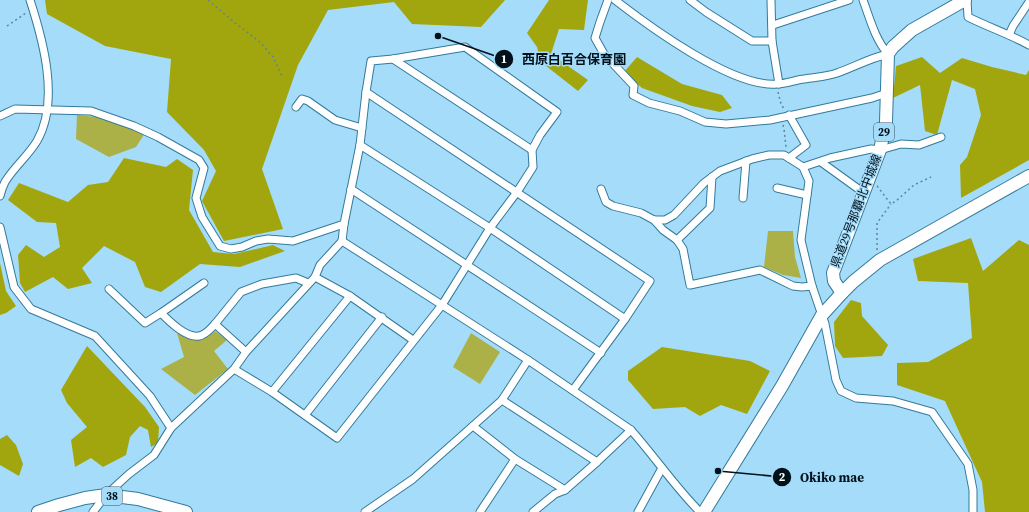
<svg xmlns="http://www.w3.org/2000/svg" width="1029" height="512" viewBox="0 0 1029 512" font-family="'Source Serif 4','Noto Sans JP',serif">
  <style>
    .green { fill: #acb147 }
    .forest { fill: #a2a60e }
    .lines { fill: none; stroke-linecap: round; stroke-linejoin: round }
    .street-casing { stroke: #337a9b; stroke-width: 9 }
    .primary-casing { stroke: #337a9b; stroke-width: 14 }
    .path { stroke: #5d8498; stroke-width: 1.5; stroke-dasharray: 2 3; stroke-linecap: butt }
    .street { stroke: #fff; stroke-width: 7 }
    .primary { stroke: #fff; stroke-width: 12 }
    .labels { text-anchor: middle; stroke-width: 3; stroke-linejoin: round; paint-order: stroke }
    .shield { fill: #a5dcf9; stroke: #324e5e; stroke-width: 1 }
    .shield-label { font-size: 11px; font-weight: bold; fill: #00111b }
    .street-label { font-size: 12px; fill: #00111b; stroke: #a5dcf9 }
    .leader { fill: none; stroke: #00111b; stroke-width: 1.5 }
    .callout-dot { fill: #00111b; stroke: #a5dcf9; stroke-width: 1.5 }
    .mark-label { font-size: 12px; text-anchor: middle; font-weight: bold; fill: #fff }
    .callout-label { font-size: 13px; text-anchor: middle; font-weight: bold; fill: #00111b; stroke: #a5dcf9; stroke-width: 3; stroke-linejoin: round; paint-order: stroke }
  </style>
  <rect width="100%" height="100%" fill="#a5dcf9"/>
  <g class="green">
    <path d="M77,115L107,118L145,133L136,147L109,157L76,139Z"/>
    <path d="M768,231H793L795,257L801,278L783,275L764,267Z"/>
    <path d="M215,331L227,340L214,351L228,369L195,395L161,369L184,357L177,333C196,342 198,342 215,331Z"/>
    <path d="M471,333L500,352L480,384L453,367Z"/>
  </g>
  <g class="forest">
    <path d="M45,0H505L481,27L412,24L394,2L328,10L298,65L262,169L283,229L224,241L202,201L216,171L204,150L167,112L171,59L105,46L47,14Z"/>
    <path d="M549,0H588L584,30L559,29L551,54L588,80L578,91L541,62L537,47L527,33Z"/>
    <path d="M637,57L682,84L722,95L732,108L720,112L692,106L642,88L624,72Z"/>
    <path d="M922,57L940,73L962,58L992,67L1026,75L1029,70V160L961,198L960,165L967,157L981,115L975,89L952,80L937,135L925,131L920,85L893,98L896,66Z"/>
    <path d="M124,158L166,167L177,159L193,170L189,210L213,252L234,254L273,245L285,251L240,267L200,264L161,292L145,287L135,262L104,246L82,268L92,283L68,289L53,277L25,292L20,283L18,255L26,245L44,257L60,247L56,223L37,222L8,200L19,183L68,202L88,185L108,182Z"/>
    <path d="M971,238L983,271L1019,240L1029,245V512H985L982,482L945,401L897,385V363L928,362L972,338L968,283L918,281L913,259Z"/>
    <path d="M0,263L6,291L16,306L6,313L0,315Z"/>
    <path d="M851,300L861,303L862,316L888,345L882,356L843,358L835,346L834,322Z"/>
    <path d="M87,346L145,407L159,427L158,443L151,447L148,430L140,426L130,437L126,455L103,467L91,458L75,467L71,440L87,427L67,403L61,390Z"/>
    <path d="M662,347L750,361L770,371L747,414L721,405L700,416L685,407L653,409L628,380V371Z"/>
    <path d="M7,435L16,445L23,464L19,476L0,465V439Z"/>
  </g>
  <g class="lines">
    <g class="street-casing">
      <g id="street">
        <path d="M608,0L600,22L595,38L604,54L634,86L633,95L649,103L680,111L705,122L726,124L770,120L872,98L887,93"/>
        <path d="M615,0C650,27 733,88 777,84C786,84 795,80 804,79C815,77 826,77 837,73C854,67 870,58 888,54C875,39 870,19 863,0"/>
        <path d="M690,0L706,12L752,41H772"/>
        <path d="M771,0L772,41L779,84"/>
        <path d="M967,0L968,17C988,27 1009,34 1029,45"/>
        <path d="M773,25L849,0"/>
        <path d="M1009,35L1013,26L1029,2"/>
        <path d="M393,59L532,150"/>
        <path d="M366,92L650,281L625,319L573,390"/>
        <path d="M296,107L302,99L308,101L335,120L362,128"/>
        <path d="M789,115L806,145L789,158"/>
        <path d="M0,116L15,109L91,111L134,126L158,137L199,160L204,168L196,198L202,217L220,246L231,249L242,247L256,241L268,239L293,241L344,224"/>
        <path d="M360,145L490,228L625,319"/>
        <path d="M821,162L864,193"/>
        <path d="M803,167L830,158L871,149L880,150L901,144L919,145L941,137"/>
        <path d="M777,188L807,195"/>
        <path d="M351,189L601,353"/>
        <path d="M601,189L606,202L613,206L641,213L654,220H665L674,215L704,183L720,171L752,159L769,155H784L803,167L809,181L801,240L812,286L825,324L836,380L841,391L856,398L893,401L932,412L968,464L973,490V512"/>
        <path d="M0,196C1,192 3,186 5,182C14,167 28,156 37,141C60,101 43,40 30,0"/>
        <path d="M743,198L746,161"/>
        <path d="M654,220L663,230L677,240L683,249L690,285L760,270L793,286L802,287L812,286"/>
        <path d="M0,227L14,287L31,309L95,336L150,396L171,428"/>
        <path d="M677,240L710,208L712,177"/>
        <path d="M342,241L528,360L631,430C655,457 675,487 700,512"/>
        <path d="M315,277L350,296L413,340"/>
        <path d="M204,283L161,313C170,322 186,338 199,336C206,335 211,328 215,324"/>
        <path d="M109,289L145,323L161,313"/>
        <path d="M246,352L215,324L241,292L262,284L296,278L308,283"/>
        <path d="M272,392L350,296"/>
        <path d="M502,400L597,462"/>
        <path d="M305,415L382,317"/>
        <path d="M473,426L515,459L565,490"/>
        <path d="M93,512L106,495L129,474L154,455L171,428L234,369L246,352L315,277L320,265L342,241L344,224L360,145L366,92L371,61L393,59L465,47L557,112L540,135L532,150L533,167L517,192L490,228L442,305L337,438L272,392L234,369"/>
        <path d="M365,512L413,479L502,400L528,360"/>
        <path d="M480,512L515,459"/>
        <path d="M533,512L555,494L565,490L597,462L631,430"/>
        <path d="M638,512L662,468"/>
      </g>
    </g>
    <g class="primary-casing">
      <g id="primary">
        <path d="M842,293L834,281L833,273L880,150L886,122L888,54L893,47L912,30L965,0"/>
        <path d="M38,512L59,505L85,498L106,495L138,499L186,512"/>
        <path d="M704,512L782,386L822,315L842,293L853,282L880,260L1029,176"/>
      </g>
    </g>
    <g class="path">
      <path d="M208,0L235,23L260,42L273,57L283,78"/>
      <path d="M7,26L26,13"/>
      <path d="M778,92L781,104L784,109"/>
      <path d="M783,125L784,129L786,147"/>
      <path d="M877,186L891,204L896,201L914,185L931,177"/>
      <path d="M877,250V223L891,204"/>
    </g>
    <use href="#street" class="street"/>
    <use href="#primary" class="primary"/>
  </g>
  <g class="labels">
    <g class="shield">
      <rect x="874" y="123" width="20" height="18" rx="3"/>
      <rect x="102" y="487" width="20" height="18" rx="3"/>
    </g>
    <g class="shield-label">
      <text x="884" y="136">29</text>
      <text x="112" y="500">38</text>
    </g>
    <g class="street-label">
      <text transform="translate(856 211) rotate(-69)" y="4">県道29号那覇北中城線</text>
    </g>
  </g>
  <path class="leader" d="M438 36L504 59M718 471L782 477"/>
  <g class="callout-dot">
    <circle cx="438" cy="36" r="4"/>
    <circle cx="718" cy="471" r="4"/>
    <circle cx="504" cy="59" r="10"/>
    <circle cx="782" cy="477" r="10"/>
  </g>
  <g class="mark-label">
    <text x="504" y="63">1</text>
    <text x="782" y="481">2</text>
  </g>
  <g class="callout-label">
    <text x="574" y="64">西原白百合保育園</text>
    <text x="832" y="482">Okiko mae</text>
  </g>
</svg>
